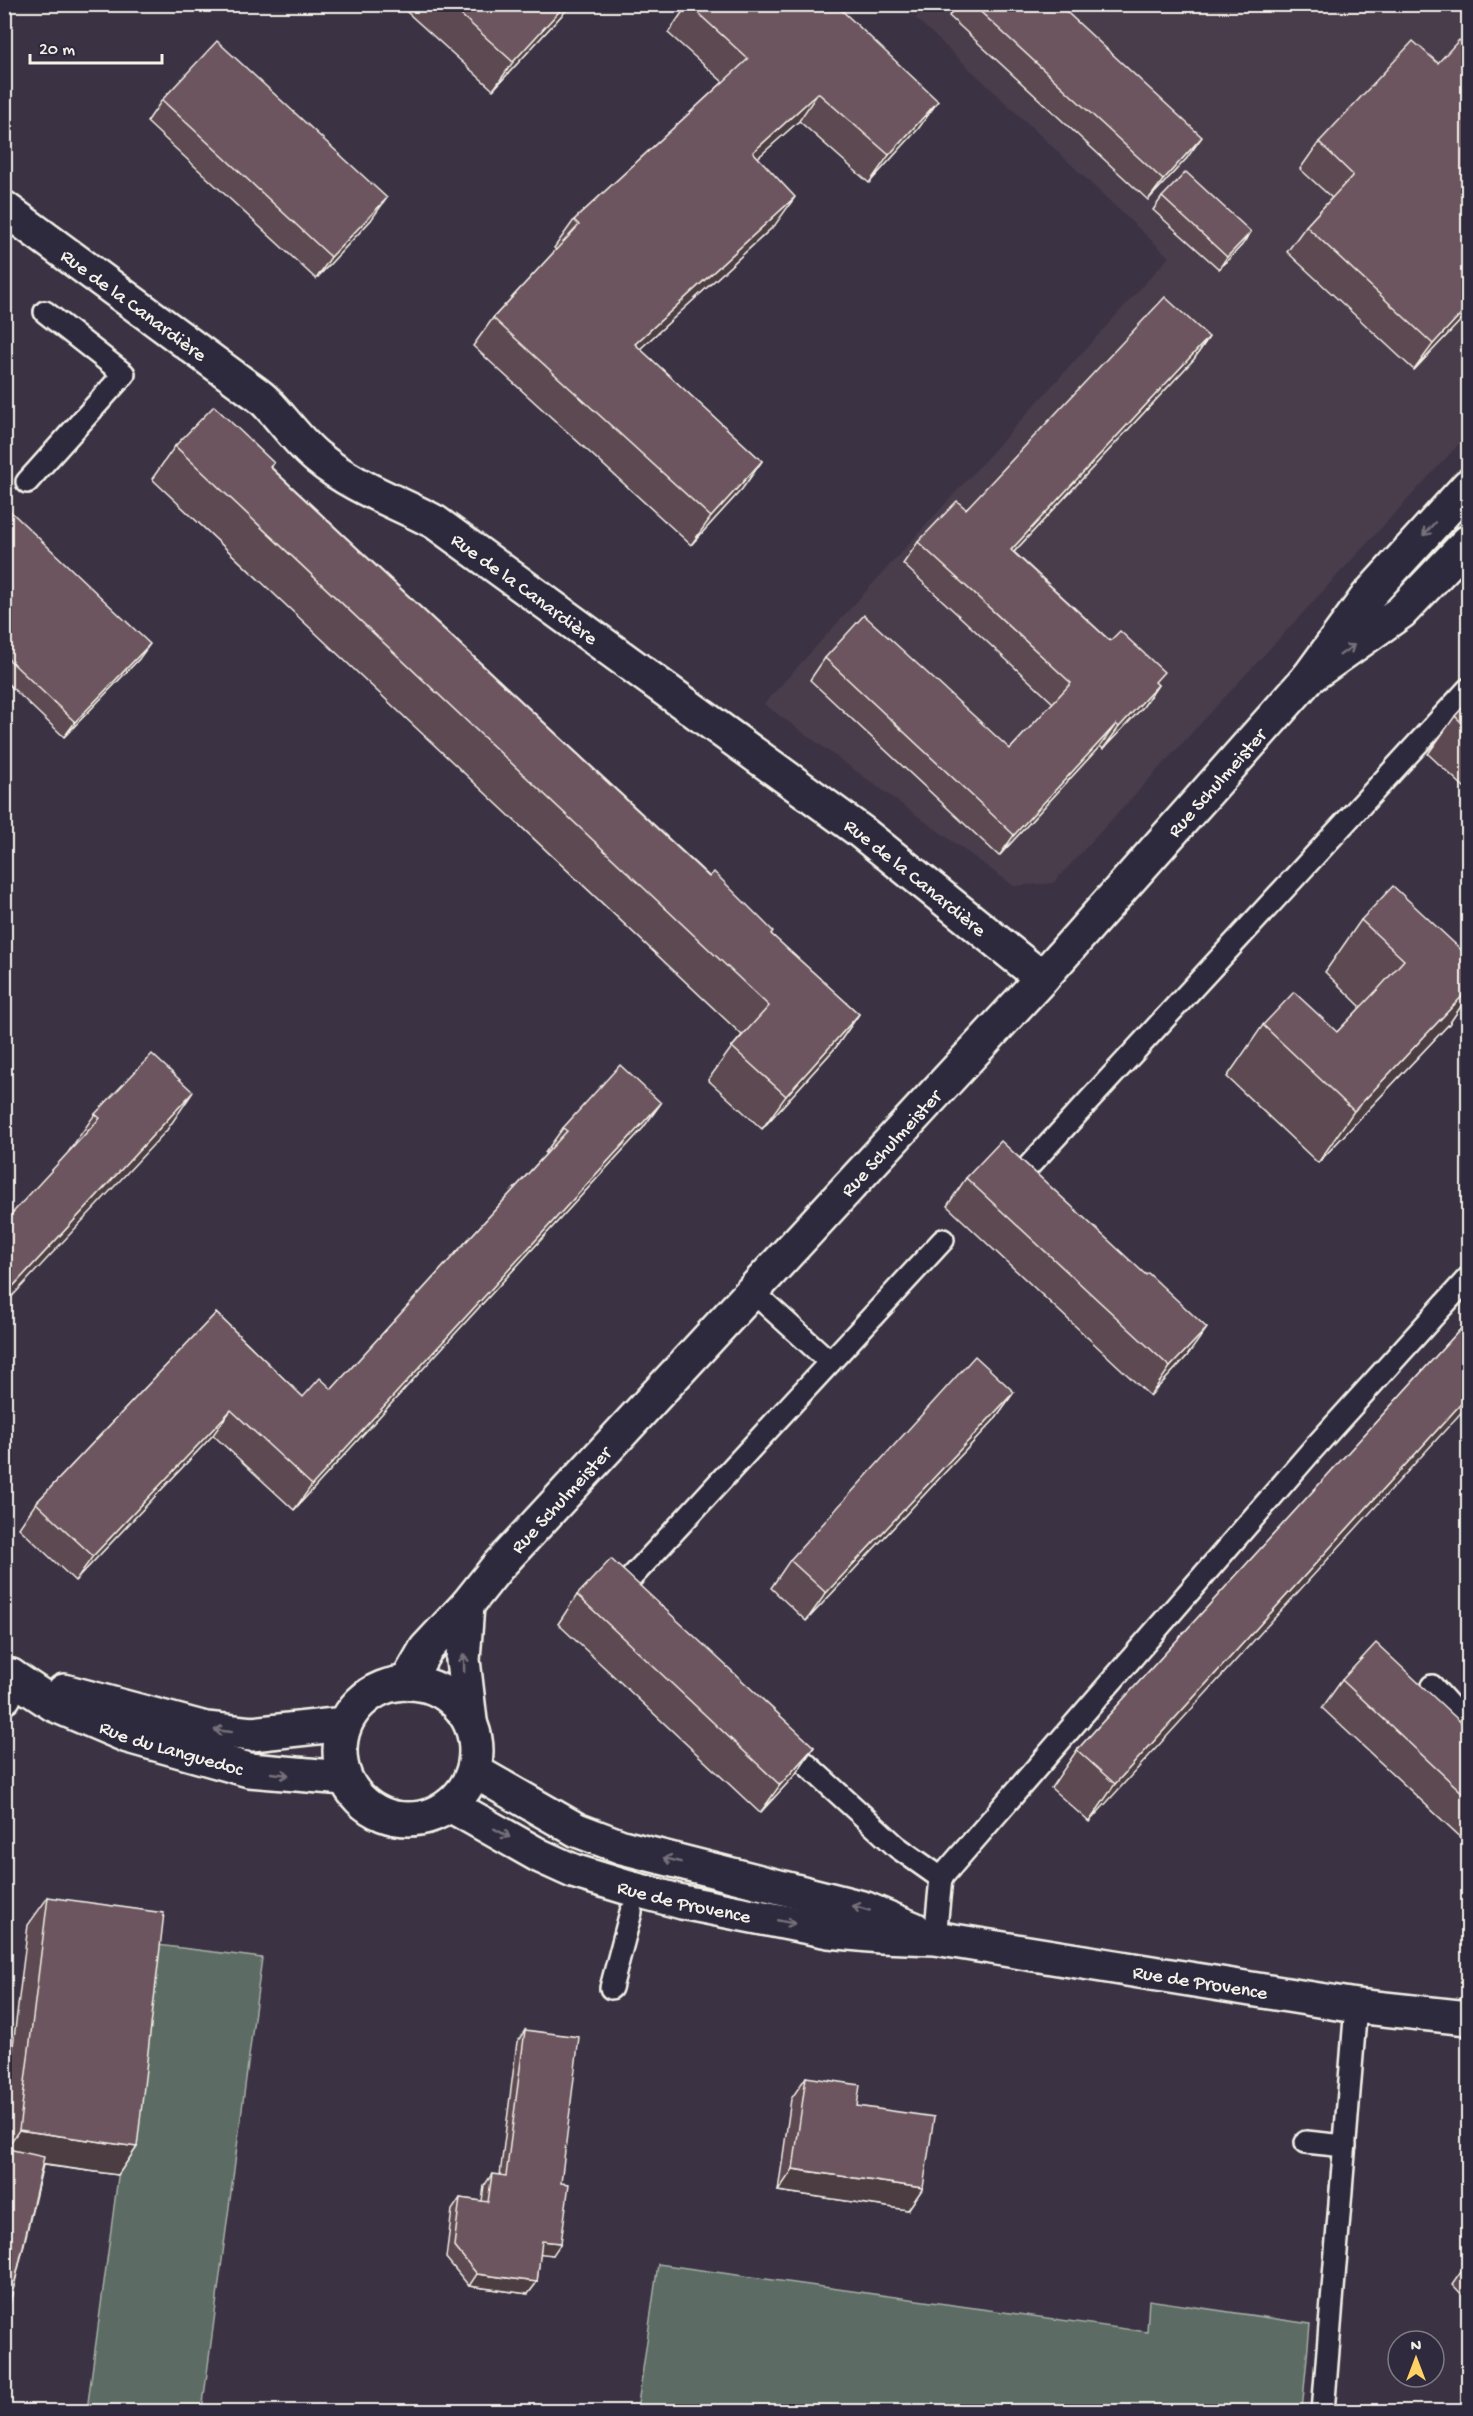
<svg xmlns="http://www.w3.org/2000/svg" width="1473" height="2416" viewBox="0 0 1473 2416" font-family="'Gochi Hand',sans-serif">
  <style>
    .built { fill: #4a3d4c }
    .green { fill: #5b6c65; stroke: #a8aea6; stroke-width: 1.5 }
    .lines { fill: none; stroke-linecap: round; stroke-linejoin: round }
    .service-casing { stroke: #f4f1e8; stroke-width: 26 }
    .minor-casing { stroke: #f4f1e8; stroke-width: 38 }
    .tertiary-casing { stroke: #f4f1e8; stroke-width: 38 }
    .service { stroke: #2f2a3d; stroke-width: 21 }
    .minor { stroke: #2f2a3d; stroke-width: 33 }
    .tertiary { stroke: #2f2a3d; stroke-width: 33 }
    .wall { fill: #5d4951; stroke: #f4f1e8; stroke-width: 1.5 }
    .shaded-wall { fill: #4c3c42; stroke: #f4f1e8; stroke-width: 1.5 }
    .building { fill: #6c555e; stroke: #f4f1e8; stroke-width: 1.5 }
    .oneway { stroke: #747079 }
    .labels { text-anchor: middle; stroke-width: 4.5; stroke-linejoin: round; paint-order: stroke }
    .street-label { font-size: 20px; fill: #f4f1e8; stroke: #2f2a3d }
  </style>
  <rect width="100%" height="100%" fill="#3b3344"/>
  <filter id="ink" filterUnits="userSpaceOnUse"><feTurbulence type="fractalNoise" baseFrequency=".0167" numOctaves="2"/><feDisplacementMap in="SourceGraphic" scale="12" xChannelSelector="R" yChannelSelector="G"/><feConvolveMatrix kernelMatrix="1 2 1 2 8 2 1 2 1" color-interpolation-filters="sRGB"/></filter>
  <g filter="url(#ink)">
    <path class="built" d="M929,5H1468V434L1053,883L1014,886L764,704L1169,257L916,18Z"/>
    <g class="green">
      <path d="M149,1944L262,1958L202,2411L87,2410Z"/>
      <path d="M658,2264L1147,2332L1149,2300L1310,2324L1302,2411H637Z"/>
    </g>
    <g class="lines">
      <g class="service-casing">
        <g id="service">
          <path d="M27,482L124,374L45,312"/>
          <path d="M1027,1168L1468,689"/>
          <path d="M752,1291L830,1362"/>
          <path d="M623,1598L617,1593L943,1240"/>
          <path d="M1432,1686L1468,1726"/>
          <path d="M782,1742L897,1847L941,1878"/>
          <path d="M935,1938L941,1878L1313,1449L1468,1278"/>
          <path d="M611,1988L631,1912"/>
          <path d="M1306,2142L1345,2146"/>
          <path d="M1323,2412L1356,2006"/>
        </g>
      </g>
      <g class="minor-casing">
        <g id="minor">
          <path id="s1" d="M4,208L243,384C251,390 261,396 268,404C285,422 299,443 318,458C353,487 395,501 435,522L860,831L1042,978"/>
          <path d="M1468,486L1368,596L1309,677L1401,612L1468,542"/>
          <path id="s2" d="M467,1605L498,1566L1042,978L1309,677"/>
          <path d="M407,1682L426,1649L467,1605L463,1660L470,1721"/>
          <path d="M4,1697L11,1676"/>
        </g>
      </g>
      <g class="tertiary-casing">
        <g id="tertiary">
          <path id="s3" d="M11,1676L53,1704L128,1736L249,1770L344,1778"/>
          <circle cx="408" cy="1751" r="68"/>
          <path d="M64,1691L206,1729L252,1734L344,1724"/>
          <path d="M474,1771L577,1830L622,1847L866,1909L914,1929"/>
          <path id="s4" d="M450,1805L540,1856L573,1871L629,1888L682,1902L829,1931L880,1936L935,1938L1356,2006L1468,2018"/>
        </g>
      </g>
      <use href="#service" class="service"/>
      <use href="#minor" class="minor"/>
      <use href="#tertiary" class="tertiary"/>
    </g>
    <g class="wall">
      <path d="M398,4H572L493,90Z"/>
      <path d="M688,4L938,101L918,129L869,183L799,121L758,157L775,225L640,349L762,461L742,489L691,545L473,346L493,318L556,250L554,248L574,220L723,82L668,33Z"/>
      <path d="M957,4H1059L1058,5L1187,158L1148,200L949,16Z"/>
      <path d="M1468,49V324L1462,319L1414,370L1287,252L1306,226L1332,198L1300,169L1319,142L1438,63Z"/>
      <path d="M162,100L371,220L316,279L147,122Z"/>
      <path d="M1162,197L1242,245L1219,269L1153,210Z"/>
      <path d="M1209,337L1194,359L1014,552L1158,685L1143,707L1103,749L1100,746L999,856L810,680L825,658L1010,749L1053,703L903,564L918,542Z"/>
      <path d="M175,446L274,463L271,467L771,934L859,1014L836,1047L762,1129L708,1080L732,1047L742,1035L152,479Z"/>
      <path d="M4,505L139,659L64,737L4,680Z"/>
      <path d="M1468,702V784L1465,788L1428,754L1455,716Z"/>
      <path d="M1361,920L1468,956V996L1449,1024L1318,1163L1227,1077L1263,1025L1337,1032L1361,1007L1325,972Z"/>
      <path d="M661,1103L643,1128L294,1510L213,1435L75,1581L19,1528L36,1503L216,1313L303,1397L332,1389L546,1154L545,1153L563,1128Z"/>
      <path d="M95,1114L167,1130L69,1151Z"/>
      <path d="M966,1178L1146,1275L1187,1356L1150,1396L947,1206Z"/>
      <path d="M1468,1321L1089,1822L1051,1788L1077,1750Z"/>
      <path d="M1014,1392L994,1420L806,1621L771,1588L790,1560Z"/>
      <path d="M577,1595L814,1747L794,1776L760,1813L558,1624Z"/>
      <path d="M1342,1680L1468,1729V1844L1322,1708Z"/>
      <path d="M48,1897L137,2147L118,2175L43,2165L4,2328V2119L28,1925Z"/>
      <path d="M525,2030L561,2183L553,2255L540,2253L537,2282L528,2294L469,2286L446,2258L452,2210L460,2198L482,2201L484,2186L492,2174L500,2175L517,2042Z"/>
      <path d="M806,2077L857,2106L923,2188L908,2210L778,2191L791,2099Z"/>
      <path d="M1468,2261V2301L1452,2284Z"/>
    </g>
    <g class="shaded-wall">
      <path d="M566,4H572L493,90L513,62Z"/>
      <path d="M818,93L799,121L733,180L753,152Z"/>
      <path d="M938,101L918,129L869,183L889,155Z"/>
      <path d="M1202,137L1187,158L1148,200L1163,180Z"/>
      <path d="M795,197L775,225L615,372L635,344Z"/>
      <path d="M387,198L371,220L316,279L331,257Z"/>
      <path d="M1251,232L1242,245L1219,269L1227,257Z"/>
      <path d="M1468,306V310L1462,319L1414,370L1433,344Z"/>
      <path d="M1209,337L1194,359L996,571L1011,550Z"/>
      <path d="M762,461L742,489L691,545L711,517Z"/>
      <path d="M150,644L139,659L64,737L75,722Z"/>
      <path d="M1158,685L1143,707L1103,749L1119,727Z"/>
      <path d="M1116,724L1100,746L999,856L1014,835Z"/>
      <path d="M1468,990V996L1449,1024L1318,1163L1354,1111Z"/>
      <path d="M859,1014L836,1047L762,1129L786,1096Z"/>
      <path d="M193,1092L167,1130L4,1305V1296Z"/>
      <path d="M661,1103L643,1128L294,1510L312,1485Z"/>
      <path d="M1207,1328L1187,1356L1150,1396L1170,1367Z"/>
      <path d="M1014,1392L994,1420L806,1621L826,1593Z"/>
      <path d="M1468,1396V1405L1089,1822L1115,1784Z"/>
      <path d="M231,1410L213,1435L75,1581L93,1556Z"/>
      <path d="M814,1747L794,1776L760,1813L780,1785Z"/>
      <path d="M19,2130L137,2147L118,2175L4,2159V2152Z"/>
      <path d="M793,2169L923,2188L908,2210L778,2191Z"/>
      <path d="M542,2241L561,2243L553,2255L534,2253Z"/>
      <path d="M477,2274L537,2282L528,2294L469,2286Z"/>
    </g>
    <g class="building">
      <path d="M449,4H566L513,62Z"/>
      <path d="M688,4H835L938,101L889,155L818,93L753,152L795,197L635,344L762,461L711,517L493,318L579,225L574,220L748,59Z"/>
      <path d="M972,4H1058L1202,137L1163,180Z"/>
      <path d="M1459,40L1468,49V306L1433,344L1306,226L1353,175L1319,142L1413,41L1438,63Z"/>
      <path d="M217,41L387,198L331,257L162,100Z"/>
      <path d="M1186,172L1251,232L1227,257L1162,197Z"/>
      <path d="M1165,297L1209,337L1011,550L1110,641L1120,631L1164,672L1155,682L1158,685L1119,727L1116,724L1014,835L825,658L864,615L1010,749L1071,683L918,542L957,501L966,509Z"/>
      <path d="M214,406L274,463L270,467L709,877L714,872L773,931L771,934L859,1014L786,1096L732,1047L769,1006L175,446Z"/>
      <path d="M4,505L150,644L75,722L4,655Z"/>
      <path d="M1468,702V729L1455,716Z"/>
      <path d="M1393,886L1468,956V990L1354,1111L1263,1025L1294,992L1337,1032L1379,988L1404,960L1361,920Z"/>
      <path d="M152,1054L193,1092L4,1296V1222L100,1118L95,1114Z"/>
      <path d="M620,1065L661,1103L312,1485L231,1410L93,1556L36,1503L216,1313L303,1397L320,1378L332,1389L567,1131L563,1128Z"/>
      <path d="M1001,1141L1146,1275L1148,1273L1207,1328L1170,1367L966,1178Z"/>
      <path d="M1468,1321V1396L1115,1784L1077,1750Z"/>
      <path d="M975,1356L1014,1392L826,1593L790,1560Z"/>
      <path d="M611,1559L814,1747L780,1785L577,1595Z"/>
      <path d="M1376,1643L1468,1729V1798L1342,1680Z"/>
      <path d="M48,1897L164,1913L137,2147L19,2130Z"/>
      <path d="M525,2030L579,2037L561,2183L569,2184L561,2243L542,2241L537,2282L477,2274L454,2246L460,2198L488,2202L492,2174L506,2176Z"/>
      <path d="M806,2077L860,2085L857,2106L934,2117L923,2188L793,2169Z"/>
      <path d="M4,2148L44,2157L4,2328Z"/>
    </g>
    <defs><path id="oneway-shaft" d="M-6 0H5M1.5-3L5.5 0L1.5 3" fill="none" stroke-width="1.6" stroke-linecap="round" stroke-linejoin="round" transform="scale(1.5)"/></defs>
    <g class="oneway">
      <use href="#oneway-shaft" transform="translate(1429 529) rotate(132)"/>
      <use href="#oneway-shaft" transform="translate(1347 650) rotate(-35)"/>
      <use href="#oneway-shaft" transform="translate(464 1663) rotate(-91)"/>
      <use href="#oneway-shaft" transform="translate(223 1731) rotate(-174)"/>
      <use href="#oneway-shaft" transform="translate(280 1774) rotate(6)"/>
      <use href="#oneway-shaft" transform="translate(502 1833) rotate(29)"/>
      <use href="#oneway-shaft" transform="translate(672 1860) rotate(-166)"/>
      <use href="#oneway-shaft" transform="translate(861 1908) rotate(-164)"/>
      <use href="#oneway-shaft" transform="translate(786 1922) rotate(11)"/>
    </g>
  </g>
  <g class="labels">
    <g class="street-label">
      <text dy="7" stroke="none"><textPath href="#s1" startOffset="162">Rue de la Canardière</textPath></text>
      <text dy="7" stroke="none"><textPath href="#s1" startOffset="648">Rue de la Canardière</textPath></text>
      <text dy="7" stroke="none"><textPath href="#s2" startOffset="1113">Rue Schulmeister</textPath></text>
      <text dy="7" stroke="none"><textPath href="#s1" startOffset="1134">Rue de la Canardière</textPath></text>
      <text dy="7" stroke="none"><textPath href="#s2" startOffset="627">Rue Schulmeister</textPath></text>
      <text dy="7" stroke="none"><textPath href="#s2" startOffset="141">Rue Schulmeister</textPath></text>
      <text dy="7" stroke="none"><textPath href="#s3" startOffset="177">Rue du Languedoc</textPath></text>
      <text dy="7" stroke="none"><textPath href="#s4" startOffset="255">Rue de Provence</textPath></text>
      <text dy="7" stroke="none"><textPath href="#s4" startOffset="778">Rue de Provence</textPath></text>
    </g>
  </g>
  <rect width="1473" height="2416" fill="none" stroke="#2f2a3d" stroke-width="24"/>
  <rect x="12" y="12" width="1449" height="2392" fill="none" stroke="#f4f1e8" stroke-width="2" filter="url(#ink)"/>
  <g transform="translate(1416 2359)"><circle r="28" fill="#2f2a3d" stroke="#7e7a81" stroke-width="1.5"/>
  <path d="M0-4.5L10 22L0 15L-10 22Z" fill="#ffd166"/>
  <text y="-9" font-size="16" font-weight="bold" text-anchor="middle" fill="#f4f1e8">N</text>
  </g>
  <path d="M30 54v9h132v-9" fill="none" stroke="#f4f1e8" stroke-width="3"/>
  <text x="39" y="54" font-size="18" fill="#f4f1e8" stroke="#2f2a3d" stroke-width="4.5" paint-order="stroke">20 m</text>
</svg>
